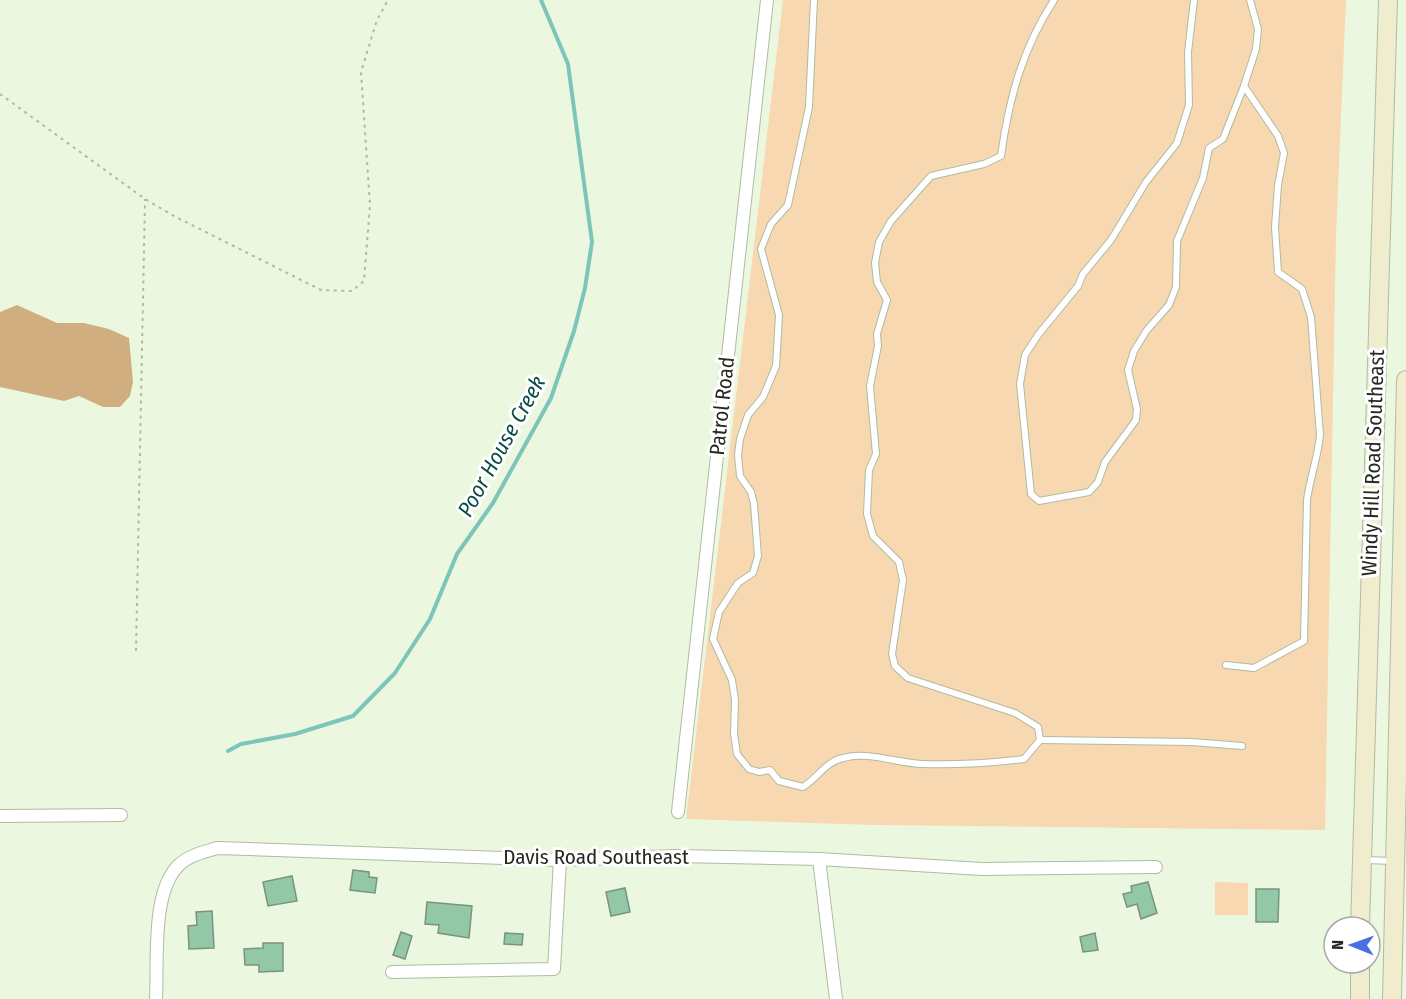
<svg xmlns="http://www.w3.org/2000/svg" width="1406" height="999" viewBox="0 0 1406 999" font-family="'Fira Sans Condensed',sans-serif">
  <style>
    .green { fill: #f7d8b1 }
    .forest { fill: #d1ae80 }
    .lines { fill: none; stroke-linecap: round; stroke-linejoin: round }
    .stream { stroke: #7dc5ba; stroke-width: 4 }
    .building { fill: #93c8a6; stroke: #7b9282; stroke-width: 1.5 }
    .lane-casing { stroke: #afbba3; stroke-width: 8 }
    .street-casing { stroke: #afbba3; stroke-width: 14 }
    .secondary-casing { stroke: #afbba3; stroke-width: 20 }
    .path { stroke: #afb9a5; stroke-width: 2; stroke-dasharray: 3 4.5; stroke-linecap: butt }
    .lane { stroke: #fff; stroke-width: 6 }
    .street { stroke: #fff; stroke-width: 12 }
    .secondary { stroke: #f0ecce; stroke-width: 18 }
    .labels { text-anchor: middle; stroke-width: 6; stroke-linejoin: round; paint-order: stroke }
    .street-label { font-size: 21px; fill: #252920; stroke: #fff }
    .water-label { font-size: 22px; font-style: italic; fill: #094b44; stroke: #fff }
  </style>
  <rect width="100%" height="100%" fill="#ebf8df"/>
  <g class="green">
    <path d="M783,0H1346L1336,235L1325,830L876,825L686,819Z"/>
    <path d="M1215,882L1248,883V915H1215Z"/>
  </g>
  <path class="forest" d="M17,305L57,323H84L109,329L129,338L133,382L130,396L120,407H103L79,396L64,401L0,387V312Z"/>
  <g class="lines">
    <path class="stream" d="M228,751L241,744L295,734L353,716L395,673L430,619L457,554L493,503L551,398L574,331L585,288L592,242L568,64L541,0"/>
  </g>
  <g class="building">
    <path d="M353,870L369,872V877L377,878L375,893L350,890Z"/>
    <path d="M292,876L297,901L268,906L263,882Z"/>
    <path d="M1148,882L1157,913L1141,919L1137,904L1127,907L1123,894L1132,892L1131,886Z"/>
    <path d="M625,888L630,912L611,916L606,892Z"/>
    <path d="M1256,889H1279L1278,922H1256Z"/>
    <path d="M427,902L472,906L469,938L438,933L439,925L425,924Z"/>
    <path d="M212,911L214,948L189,949L188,926L197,925L196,912Z"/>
    <path d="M401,932L412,936L405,959L393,955Z"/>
    <path d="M505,933L523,934L522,945L504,944Z"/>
    <path d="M1095,933L1098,950L1083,952L1080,937Z"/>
    <path d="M263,943H283V971L259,972V965H245L244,949L263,948Z"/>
  </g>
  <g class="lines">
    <g class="lane-casing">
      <g id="lane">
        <path d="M814,0L809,107L788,205L771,224L761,249L779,315L776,366L763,397L748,415L740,439L738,455L740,476L751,492L754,504L758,556L753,573L738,583L719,612L713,639L732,680L735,700L734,734L737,754L749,769L759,772L770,770L779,781L803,787C818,778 825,762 843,758C869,751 896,763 922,764C956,765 990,763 1024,759L1040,740L1038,727L1015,713L908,678L895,666L892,654L903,580L899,562L873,536L867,514L869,470L876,454L870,386L878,346L877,334L887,300L877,282L875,263L879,242L891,221L931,176L984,164L1001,156C1009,99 1022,49 1054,0"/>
        <path d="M1194,0L1188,52L1189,105L1177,143L1146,182L1111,240L1083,274L1078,286L1038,335L1025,355L1020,384L1031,494L1039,501L1089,492L1098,482L1105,462L1136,420L1137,409L1128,370L1134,351L1147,330L1169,305L1176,287L1177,241L1203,178L1209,148L1223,139L1244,86"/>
        <path d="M1226,665L1254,668L1304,641L1307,500C1310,478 1318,457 1320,435L1311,317L1302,289L1278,272L1275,227L1278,185L1284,153L1278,136L1244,86L1256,49L1258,29L1250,0"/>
        <path d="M1040,740L1192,742L1242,746"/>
        <path d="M1365,860L1394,861"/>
      </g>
    </g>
    <g class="street-casing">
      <g id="street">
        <path d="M678,812L767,0"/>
        <path d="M0,816L121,815"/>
        <path d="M819,859L836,999"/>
        <path d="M392,972L554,969L560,860"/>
        <path d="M156,999C158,963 151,891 179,865C189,855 205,852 217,848L560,860L676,856L819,859L982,869L1156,867"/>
      </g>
    </g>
    <g class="secondary-casing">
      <g id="secondary">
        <path d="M1360,927L1388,0"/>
        <path d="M1360,963V999"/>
        <path d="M1392,999L1406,380"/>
      </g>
    </g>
    <g class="path">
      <path d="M0,94L145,199L174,216L321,290L352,291L364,281L370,205L361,72L377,20L388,0"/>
      <path d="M136,651L145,199"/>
    </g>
    <use href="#lane" class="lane"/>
    <use href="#street" class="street"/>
    <use href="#secondary" class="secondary"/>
  </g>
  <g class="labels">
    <g class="street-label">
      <text transform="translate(722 406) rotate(-84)" y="7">Patrol Road</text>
      <text transform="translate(1373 463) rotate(-88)" y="7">Windy Hill Road Southeast</text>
      <text x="596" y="864">Davis Road Southeast</text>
    </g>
    <g class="water-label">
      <text transform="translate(501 446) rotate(-61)" y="8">Poor House Creek</text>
    </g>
  </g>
  <g transform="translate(1352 945) rotate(271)"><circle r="28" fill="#ffffff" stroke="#a8a9a6" stroke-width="1.5"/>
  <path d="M0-4.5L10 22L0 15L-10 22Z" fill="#4970e2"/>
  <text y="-9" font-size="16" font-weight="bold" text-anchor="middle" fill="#252920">N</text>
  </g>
</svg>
